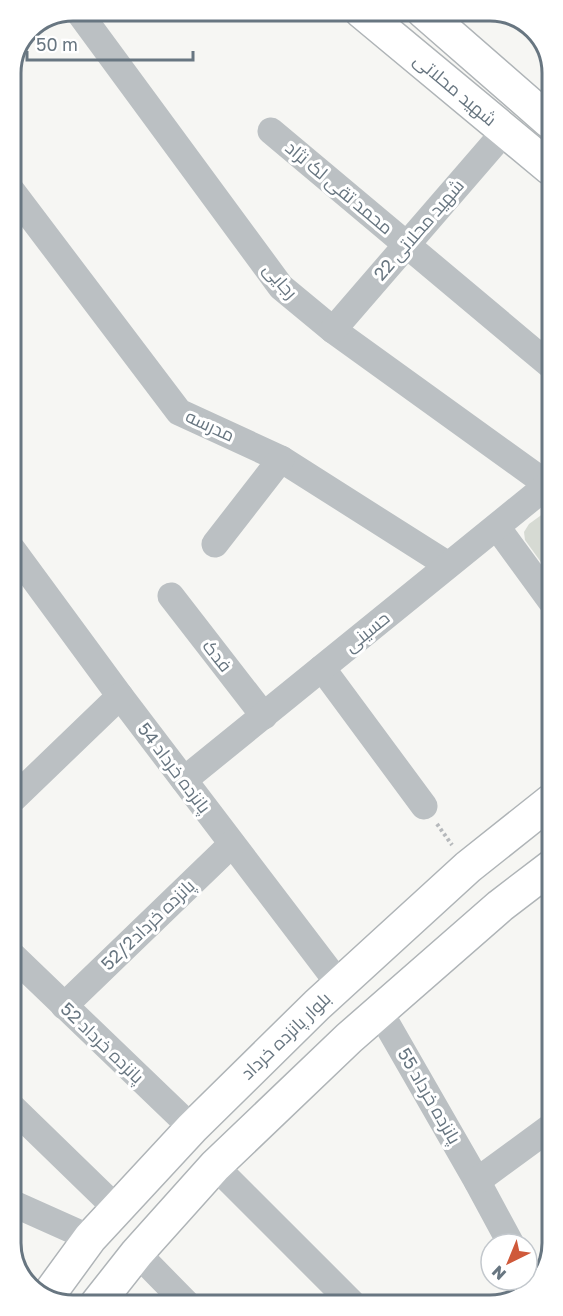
<svg xmlns="http://www.w3.org/2000/svg" width="563" height="1316" viewBox="0 0 563 1316" font-family="'Golos Text',Cairo,sans-serif">
  <style>
    .green { fill: #d6dad3 }
    .lines { fill: none; stroke-linecap: round; stroke-linejoin: round }
    .major-casing { stroke: #afb4b7; stroke-width: 36 }
    .path { stroke: #b6b9bc; stroke-width: 4; stroke-dasharray: 3 3; stroke-linecap: butt }
    .minor { stroke: #bbc0c3; stroke-width: 27 }
    .major { stroke: #fff; stroke-width: 33 }
    .labels { text-anchor: middle; stroke-width: 6; stroke-linejoin: round; paint-order: stroke }
    .street-label { font-size: 18px; fill: #687681; stroke: #fff }
    .rim { fill: none; stroke: #687681; stroke-width: 3 }
  </style>
  <rect width="100%" height="100%" fill="#f6f6f3"/>
  <path class="green" d="M551,508V576L525,540L524,532L529,524Z"/>
  <g class="lines">
    <g class="major-casing">
      <g id="major">
        <path d="M361,11L550,168"/>
        <path d="M423,11L549,121"/>
        <path d="M47,1297L90,1238L192,1128L317,1005L468,867L551,801"/>
        <path d="M96,1305L137,1253L215,1166L349,1038L500,906L551,867"/>
      </g>
    </g>
    <path class="path" d="M437,824L452,845"/>
    <g class="minor">
      <path d="M78,11L281,287L333,330L548,485"/>
      <path d="M271,131L550,365"/>
      <path d="M11,190L179,412L281,459L448,565"/>
      <path d="M333,330L505,131"/>
      <path d="M497,527L551,601"/>
      <path d="M215,544L281,459"/>
      <path d="M12,549L120,696L339,984"/>
      <path d="M171,596L264,716"/>
      <path d="M322,668L424,806"/>
      <path d="M184,780L550,483"/>
      <path d="M13,799L120,696"/>
      <path d="M13,956L192,1128"/>
      <path d="M64,1006L232,844"/>
      <path d="M380,1012L477,1181L511,1244"/>
      <path d="M13,1108L117,1209"/>
      <path d="M215,1166L352,1303"/>
      <path d="M477,1181L552,1126"/>
      <path d="M14,1204L90,1238"/>
      <path d="M137,1253L188,1305"/>
      <path d="M527,1274L533,1285"/>
    </g>
    <use href="#major" class="major"/>
  </g>
  <g class="labels">
    <g class="street-label">
      <text transform="translate(455 90) rotate(40)" y="6">شهید محلاتی</text>
      <text transform="translate(339 188) rotate(40)" y="6">محمد تقی لک نژاد</text>
      <text transform="translate(419 230) rotate(-49)" y="6">شهید محلاتی 22</text>
      <text transform="translate(280 281) rotate(48)" y="6">رجایی</text>
      <text transform="translate(210 426) rotate(25)" y="6">مدرسه</text>
      <text transform="translate(367 632) rotate(-39)" y="6">حسینی</text>
      <text transform="translate(217 656) rotate(52)" y="6">فدک</text>
      <text transform="translate(174 768) rotate(53)" y="6">پانزده خرداد 54</text>
      <text transform="translate(148 925) rotate(-44)" y="6">پانزده خرداد52/2</text>
      <text transform="translate(286 1036) rotate(-44)" y="6">بلوار پانزده خرداد</text>
      <text transform="translate(102 1043) rotate(44)" y="6">پانزده خرداد 52</text>
      <text transform="translate(429 1096) rotate(60)" y="6">پانزده خرداد 55</text>
    </g>
  </g>
  <path d="M0 0H563V1316H0ZM73 21H490A52 52 0 0 1 542 73V1243A52 52 0 0 1 490 1295H73A52 52 0 0 1 21 1243V73A52 52 0 0 1 73 21Z" fill="#fff" fill-rule="evenodd"/>
  <path class="rim" d="M73 21H490A52 52 0 0 1 542 73V1243A52 52 0 0 1 490 1295H73A52 52 0 0 1 21 1243V73A52 52 0 0 1 73 21Z"/>
  <g transform="translate(509 1262) rotate(223)"><circle r="28" fill="#ffffff" stroke="#c3c8cd" stroke-width="1.5"/>
  <path d="M0-4.5L10 22L0 15L-10 22Z" fill="#cf593a"/>
  <text y="-9" font-size="16" font-weight="bold" text-anchor="middle" fill="#687681">N</text>
  </g>
  <path d="M27 51v9h166v-9" fill="none" stroke="#687681" stroke-width="3"/>
  <text x="36" y="51" font-size="18" fill="#687681" stroke="#ffffff" stroke-width="4.5" paint-order="stroke">50 m</text>
</svg>
